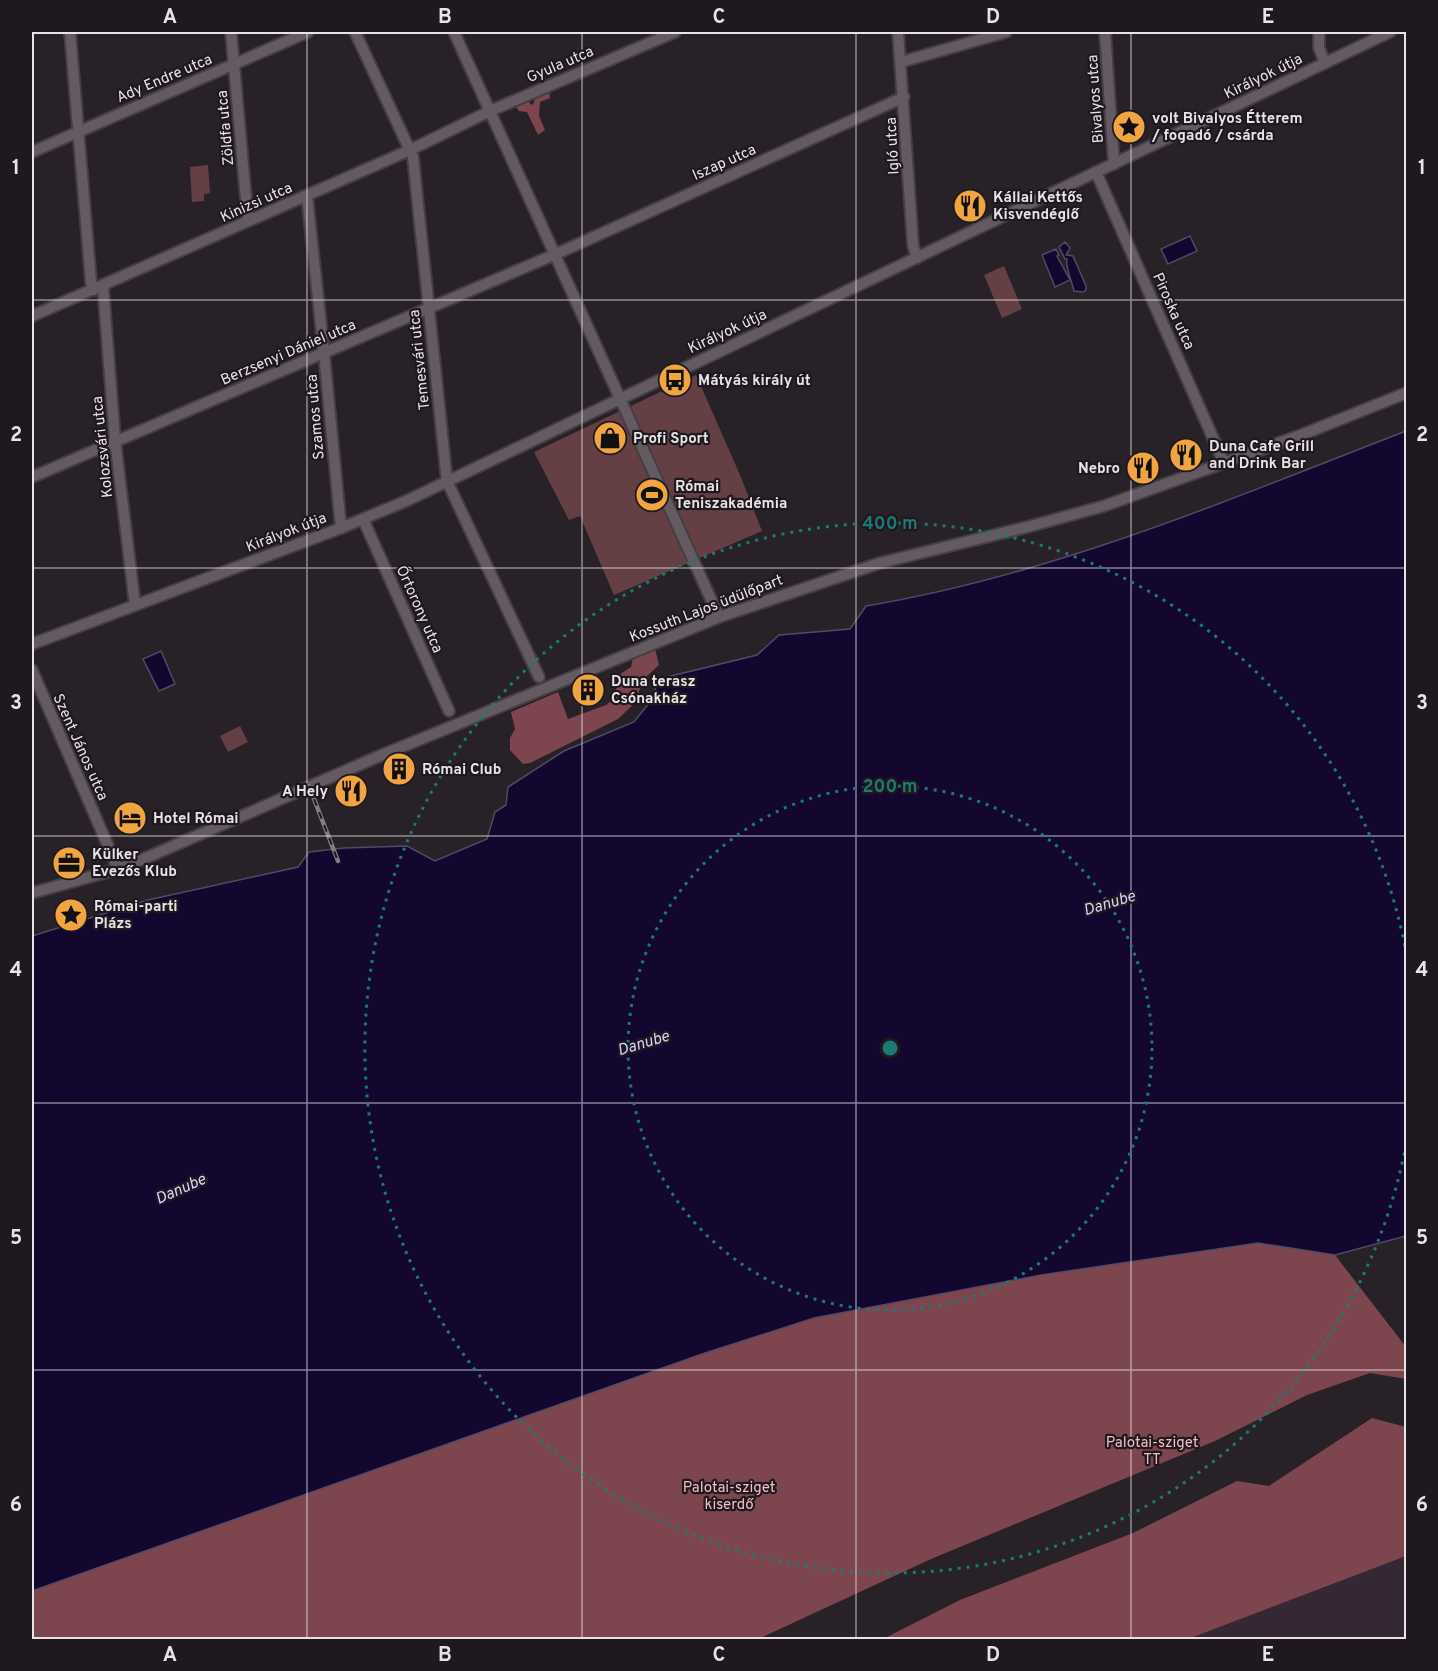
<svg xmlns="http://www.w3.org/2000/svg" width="1438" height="1671" viewBox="0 0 1438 1671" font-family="Overpass,sans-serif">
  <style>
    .built { fill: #352834 }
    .green { fill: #644045 }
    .forest { fill: #7d464f }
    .water { fill: #13072f; stroke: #534966; stroke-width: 1.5 }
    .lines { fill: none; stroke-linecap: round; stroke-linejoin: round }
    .minor-casing { stroke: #453e44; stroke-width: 14 }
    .minor { stroke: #645a62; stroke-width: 10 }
    .rail-casing { stroke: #827b81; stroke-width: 4.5 }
    .rail { stroke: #1f181e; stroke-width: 2; stroke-dasharray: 7; stroke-linecap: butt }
    .grid { fill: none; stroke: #e8e3e7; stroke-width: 1.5; stroke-opacity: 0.55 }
    .ring { fill: none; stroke: #1a7b74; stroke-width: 3; stroke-dasharray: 3 6 }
    .labels { text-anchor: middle; stroke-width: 4.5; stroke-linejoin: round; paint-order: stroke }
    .street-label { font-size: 15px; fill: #e8e3e7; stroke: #1f181e }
    .poi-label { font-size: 15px; font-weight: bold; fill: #e8e3e7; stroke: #1f181e; text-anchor: start }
    .park-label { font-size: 15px; fill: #f5bec5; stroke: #1f181e }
    .water-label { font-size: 16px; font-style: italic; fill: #d6d0fe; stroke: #1f181e }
    .centre { fill: #1a7b74; stroke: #1f181e; stroke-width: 3 }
    .ring-label { font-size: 18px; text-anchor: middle; font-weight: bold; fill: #1a7b74; stroke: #1f181e; stroke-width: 4.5; stroke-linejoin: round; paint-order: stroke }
    .neatline { fill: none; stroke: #e8e3e7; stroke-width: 2 }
    .grid-label { font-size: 20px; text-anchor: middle; font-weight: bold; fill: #e8e3e7 }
  </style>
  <rect width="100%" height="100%" fill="#292128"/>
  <path class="built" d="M1406,1556V1639H1188Z"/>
  <g class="green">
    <path d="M208,165L210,193L204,194V201L192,202L190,167Z"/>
    <path d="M1004,266L1022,309L1002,318L984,275Z"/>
    <path d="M696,375L740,475L762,531L614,595L580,516L569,520L534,452Z"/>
    <path d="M240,726L248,742L228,752L220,736Z"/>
  </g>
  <g class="forest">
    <path d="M549,91L550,98L540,102L539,116L545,130L538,135L527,112L519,111L516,107L528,101L531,105L534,103L535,97Z"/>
    <path d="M655,649L659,665L643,680L635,703L618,719L530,763L523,764L510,750V738L515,729L511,712L558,692L568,719L606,705L614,699L619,675L631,667L633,658Z"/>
    <path d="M1258,1243L1335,1255L1406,1347V1379L1370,1373L1307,1395L1215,1441L931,1559L758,1639H32V1591L702,1354L814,1318L1041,1275Z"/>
    <path d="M1372,1418L1406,1427V1556L1188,1639H883L960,1600L1133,1533L1237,1481L1269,1486Z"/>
  </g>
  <g class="water">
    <path d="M1190,236L1197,251L1168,264L1161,249Z"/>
    <path d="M1065,242L1070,248L1066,255L1073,256L1086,286V290L1083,292L1074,291C1072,282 1065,266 1067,259H1065L1059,247Z"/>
    <path d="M1056,249L1059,255L1057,256L1070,280L1055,287L1042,255Z"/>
    <path d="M1406,431V1236L1335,1255L1258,1243L1041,1275L814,1318L702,1354L32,1591V936L148,900L298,867L309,852L344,848L407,846L435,861L487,839L495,812L506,805L508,787L564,751L634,722L651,701L659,679L757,655L779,635L850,629L866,606C1053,575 1230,499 1406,431Z"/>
    <path d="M161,651L175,684L159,691L143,659Z"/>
  </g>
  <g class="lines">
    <g class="minor-casing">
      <g id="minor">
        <path d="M70,32L91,282L94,290"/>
        <path d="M231,32L248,221"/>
        <path d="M355,32L413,157L447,481L539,677"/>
        <path d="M454,32L719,617"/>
        <path d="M898,32L913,245L917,258"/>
        <path d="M1105,32L1114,164"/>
        <path d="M1319,32V48L1325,63"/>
        <path d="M901,62L1006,32"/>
        <path d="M32,152L308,32"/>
        <path d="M1096,172L1224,463"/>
        <path d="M307,196L324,353L341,528"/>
        <path d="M103,286L115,440L135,605"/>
        <path d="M32,316L410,150L490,111L675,32"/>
        <path d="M32,477L556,254L904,97"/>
        <path d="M363,519L449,711"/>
        <path d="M32,644L341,528L406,501L1390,32"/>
        <path d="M32,670L118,869"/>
        <path d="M32,893L118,869L148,857L377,757L719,617L880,563L1031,526L1104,506L1301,435L1406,393"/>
      </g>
    </g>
    <use href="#minor" class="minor"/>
    <g class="rail-casing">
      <path id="rail" d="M309,786L338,861"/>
    </g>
    <use href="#rail" class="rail"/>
  </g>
  <path class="grid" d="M307,32V1640M582,32V1640M856,32V1640M1131,32V1640M32,300H1406M32,568H1406M32,836H1406M32,1103H1406M32,1370H1406"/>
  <g class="ring">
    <circle cx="890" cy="1048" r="262"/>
    <path d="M1406 1144A525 525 0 1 1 1406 952"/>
  </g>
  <defs>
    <g id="sight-disc" transform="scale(1.725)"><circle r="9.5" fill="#f1a540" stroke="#1f181e"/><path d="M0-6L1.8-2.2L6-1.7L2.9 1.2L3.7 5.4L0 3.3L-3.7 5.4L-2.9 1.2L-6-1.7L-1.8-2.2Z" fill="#111"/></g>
    <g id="restaurant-disc" transform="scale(1.725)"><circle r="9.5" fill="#f1a540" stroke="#1f181e"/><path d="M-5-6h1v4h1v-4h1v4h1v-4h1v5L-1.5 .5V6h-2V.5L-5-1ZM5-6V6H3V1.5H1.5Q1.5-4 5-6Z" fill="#111"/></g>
    <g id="bus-disc" transform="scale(1.725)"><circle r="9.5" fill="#f1a540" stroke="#1f181e"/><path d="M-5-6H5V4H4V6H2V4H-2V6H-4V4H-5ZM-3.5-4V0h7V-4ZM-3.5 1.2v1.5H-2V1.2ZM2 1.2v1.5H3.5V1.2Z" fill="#111"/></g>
    <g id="shop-disc" transform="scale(1.725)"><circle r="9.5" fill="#f1a540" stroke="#1f181e"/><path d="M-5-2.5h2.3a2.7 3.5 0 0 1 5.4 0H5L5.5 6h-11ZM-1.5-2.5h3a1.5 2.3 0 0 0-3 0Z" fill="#111"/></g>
    <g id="stadium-disc" transform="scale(1.725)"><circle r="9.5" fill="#f1a540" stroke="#1f181e"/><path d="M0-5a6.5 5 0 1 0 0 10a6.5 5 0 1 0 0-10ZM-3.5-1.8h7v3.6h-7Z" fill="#111"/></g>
    <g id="building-disc" transform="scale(1.725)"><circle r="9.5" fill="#f1a540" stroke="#1f181e"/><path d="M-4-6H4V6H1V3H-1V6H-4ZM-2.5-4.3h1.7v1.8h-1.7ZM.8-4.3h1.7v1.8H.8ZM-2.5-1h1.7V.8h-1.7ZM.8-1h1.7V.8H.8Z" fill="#111"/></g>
    <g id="hotel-disc" transform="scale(1.725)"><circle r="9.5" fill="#f1a540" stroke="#1f181e"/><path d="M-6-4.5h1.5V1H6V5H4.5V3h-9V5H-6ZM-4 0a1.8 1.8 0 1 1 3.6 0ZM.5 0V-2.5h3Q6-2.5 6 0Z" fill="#111"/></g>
    <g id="office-disc" transform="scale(1.725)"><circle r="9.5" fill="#f1a540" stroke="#1f181e"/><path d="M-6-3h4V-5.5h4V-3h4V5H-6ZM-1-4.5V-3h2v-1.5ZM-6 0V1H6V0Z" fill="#111"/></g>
  </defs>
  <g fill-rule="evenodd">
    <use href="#sight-disc" x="1129" y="127"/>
    <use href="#restaurant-disc" x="970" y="206"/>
    <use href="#bus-disc" x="675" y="380"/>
    <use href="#shop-disc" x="610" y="438"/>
    <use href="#restaurant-disc" x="1186" y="455"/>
    <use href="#restaurant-disc" x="1143" y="468"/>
    <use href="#stadium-disc" x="652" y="495"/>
    <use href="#building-disc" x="588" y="690"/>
    <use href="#building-disc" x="399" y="769"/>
    <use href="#restaurant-disc" x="351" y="791"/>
    <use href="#hotel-disc" x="130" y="818"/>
    <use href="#office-disc" x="69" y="863"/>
    <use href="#sight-disc" x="71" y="915"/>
  </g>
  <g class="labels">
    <g class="street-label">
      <text transform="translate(560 64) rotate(-23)" y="5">Gyula utca</text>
      <text transform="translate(1263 76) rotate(-26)" y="5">Királyok útja</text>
      <text transform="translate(164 78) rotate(-23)" y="5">Ady Endre utca</text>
      <text transform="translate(1095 99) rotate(-94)" y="5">Bivalyos utca</text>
      <text transform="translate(225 128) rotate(-95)" y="5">Zöldfa utca</text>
      <text transform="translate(892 146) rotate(-93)" y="5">Igló utca</text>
      <text transform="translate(724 162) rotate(-24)" y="5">Iszap utca</text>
      <text transform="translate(256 202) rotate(-24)" y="5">Kinizsi utca</text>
      <text transform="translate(1174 311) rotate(66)" y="5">Piroska utca</text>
      <text transform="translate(727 331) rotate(-25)" y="5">Királyok útja</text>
      <text transform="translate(288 352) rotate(-23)" y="5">Berzsenyi Dániel utca</text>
      <text transform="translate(419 360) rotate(-96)" y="5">Temesvári utca</text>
      <text transform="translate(315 417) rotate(-95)" y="5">Szamos utca</text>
      <text transform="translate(102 447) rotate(-96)" y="5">Kolozsvári utca</text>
      <text transform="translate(286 532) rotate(-21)" y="5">Királyok útja</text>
      <text transform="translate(706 608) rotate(-21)" y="5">Kossuth Lajos üdülőpart</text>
      <text transform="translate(420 609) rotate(66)" y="5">Őrtorony utca</text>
      <text transform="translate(81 747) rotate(66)" y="5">Szent János utca</text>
    </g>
    <g class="poi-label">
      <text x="1152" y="123">volt Bivalyos Étterem<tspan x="1152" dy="17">/ fogadó / csárda</tspan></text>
      <text x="993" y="202">Kállai Kettős<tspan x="993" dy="17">Kisvendéglő</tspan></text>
      <text x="698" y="385">Mátyás király út</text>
      <text x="633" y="443">Profi Sport</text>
      <text x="1209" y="451">Duna Cafe Grill<tspan x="1209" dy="17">and Drink Bar</tspan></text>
      <text x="1120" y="473" text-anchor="end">Nebro</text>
      <text x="675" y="491">Római<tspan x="675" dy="17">Teniszakadémia</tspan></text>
      <text x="611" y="686">Duna terasz<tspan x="611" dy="17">Csónakház</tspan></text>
      <text x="422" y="774">Római Club</text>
      <text x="328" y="796" text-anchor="end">A Hely</text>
      <text x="153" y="823">Hotel Római</text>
      <text x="92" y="859">Külker<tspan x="92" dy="17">Evezős Klub</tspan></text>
      <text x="94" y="911">Római-parti<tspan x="94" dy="17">Plázs</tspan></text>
    </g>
    <g class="park-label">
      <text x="1152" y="1447">Palotai-sziget<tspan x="1152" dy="17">TT</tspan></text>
      <text x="729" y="1492">Palotai-sziget<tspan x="729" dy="17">kiserdő</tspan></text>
    </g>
    <g class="water-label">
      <text transform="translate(1109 902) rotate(-17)" y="6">Danube</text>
      <text transform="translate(643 1042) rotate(-17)" y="6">Danube</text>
      <text transform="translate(180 1188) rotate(-24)" y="6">Danube</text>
    </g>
  </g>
  <circle cx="890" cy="1048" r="9" class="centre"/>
  <g class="ring-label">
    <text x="890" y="529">400 m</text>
    <text x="890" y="792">200 m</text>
  </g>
  <rect width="1438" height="1671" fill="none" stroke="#1f181e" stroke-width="66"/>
  <rect x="33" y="33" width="1372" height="1605" class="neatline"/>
  <g class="grid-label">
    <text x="170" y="23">A</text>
    <text x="445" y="23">B</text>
    <text x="719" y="23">C</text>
    <text x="993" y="23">D</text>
    <text x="1268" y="23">E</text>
    <text x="16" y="174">1</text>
    <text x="1422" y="174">1</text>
    <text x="16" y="441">2</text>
    <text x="1422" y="441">2</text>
    <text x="16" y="709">3</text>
    <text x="1422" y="709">3</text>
    <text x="16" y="976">4</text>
    <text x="1422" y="976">4</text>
    <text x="16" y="1244">5</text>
    <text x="1422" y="1244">5</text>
    <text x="16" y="1511">6</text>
    <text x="1422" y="1511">6</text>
    <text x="170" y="1661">A</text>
    <text x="445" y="1661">B</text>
    <text x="719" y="1661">C</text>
    <text x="993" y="1661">D</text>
    <text x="1268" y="1661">E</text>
  </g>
</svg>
